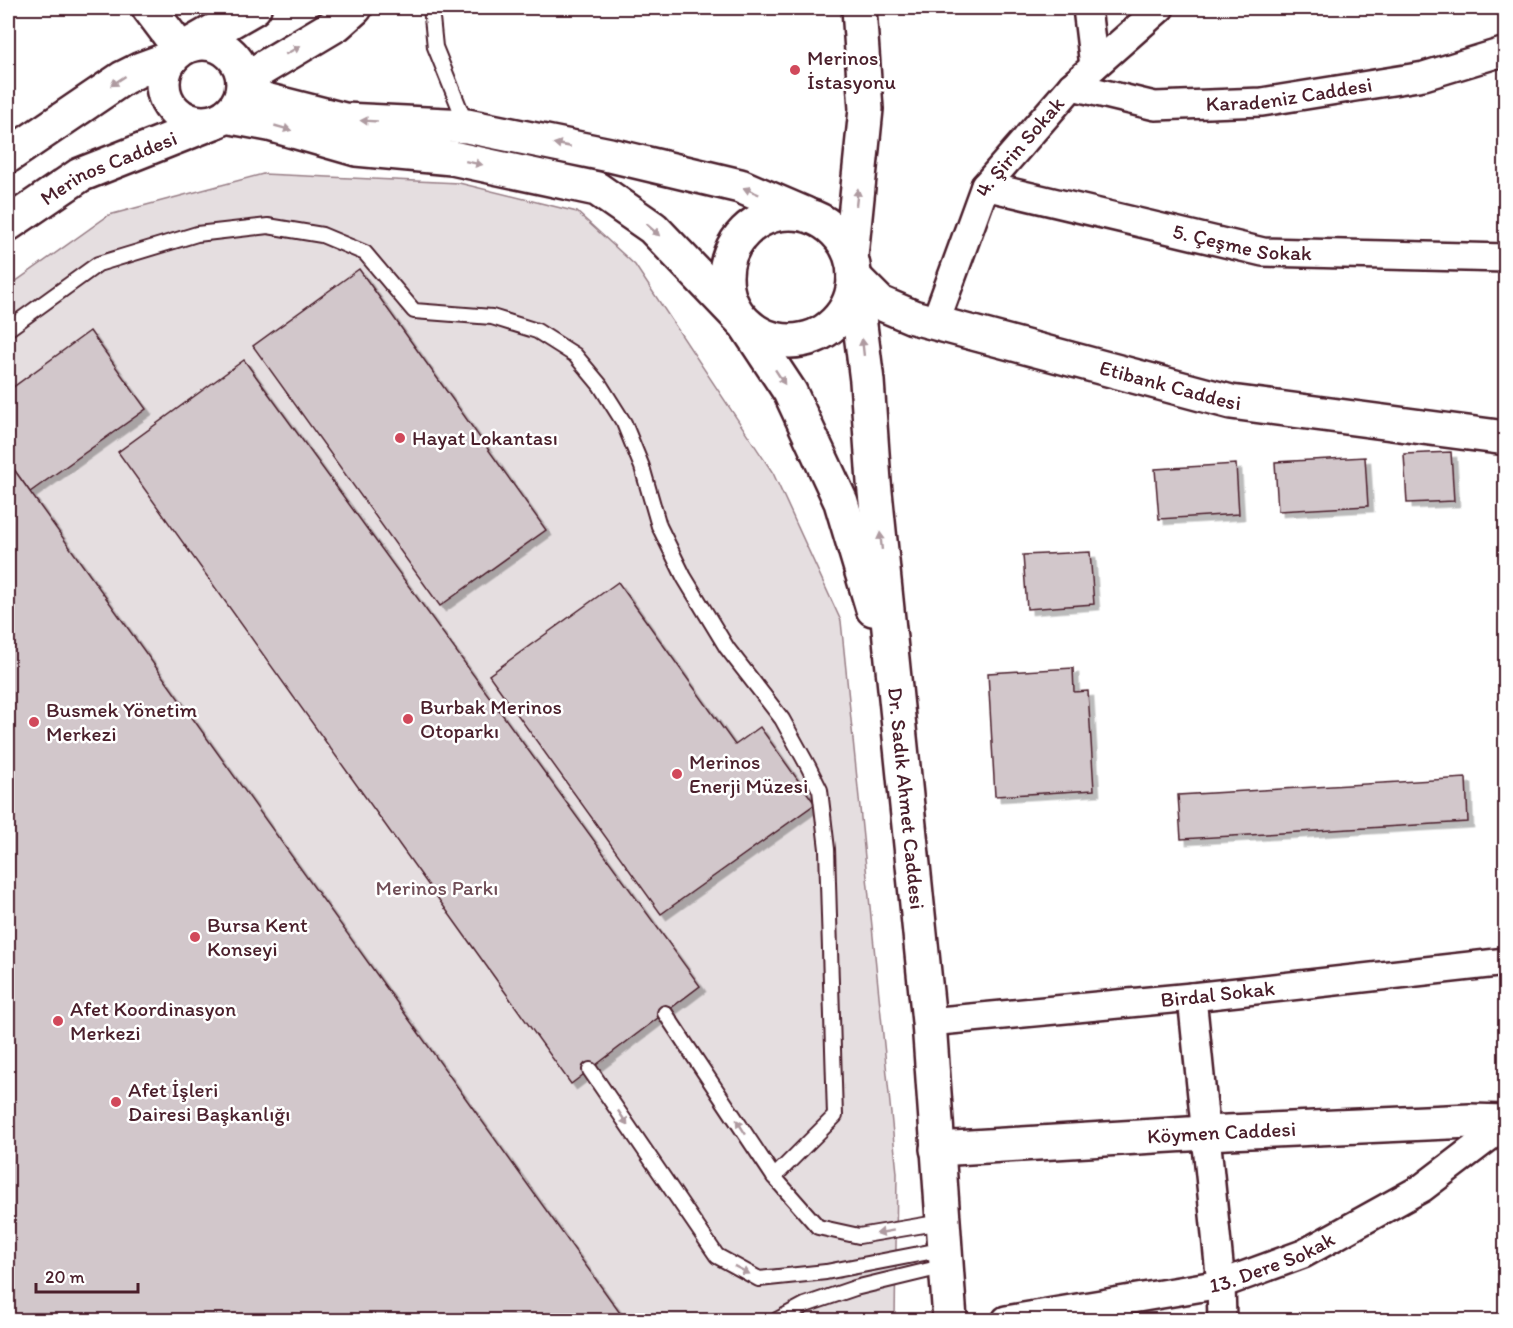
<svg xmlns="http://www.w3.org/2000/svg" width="1513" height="1328" viewBox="0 0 1513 1328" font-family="Itim,sans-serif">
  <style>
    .park { fill: #e5dee0; stroke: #987e86; stroke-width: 1.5 }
    .building { fill: #d2c7cb; stroke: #4a1f2b; stroke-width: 1.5; filter: url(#shadow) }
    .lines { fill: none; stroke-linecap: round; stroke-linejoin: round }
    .service-casing { stroke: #4a1f2b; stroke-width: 18 }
    .minor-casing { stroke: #4a1f2b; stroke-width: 32 }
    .tertiary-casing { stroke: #4a1f2b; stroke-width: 38 }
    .secondary-casing { stroke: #4a1f2b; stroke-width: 38 }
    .primary-casing { stroke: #4a1f2b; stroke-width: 38 }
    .service { stroke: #fff; stroke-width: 14 }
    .minor { stroke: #fff; stroke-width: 27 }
    .tertiary { stroke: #fff; stroke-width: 33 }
    .secondary { stroke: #fff; stroke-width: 33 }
    .primary { stroke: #fff; stroke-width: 33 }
    .oneway { fill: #ae9aa0 }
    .poi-dot { fill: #d1495b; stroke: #fff; stroke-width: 2 }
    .labels { text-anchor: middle; stroke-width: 5; stroke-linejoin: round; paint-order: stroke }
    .poi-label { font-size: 21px; fill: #4a1f2b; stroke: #fff; text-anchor: start }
    .street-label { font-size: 21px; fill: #4a1f2b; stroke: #fff }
    .park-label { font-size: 21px; fill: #714f58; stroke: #fff }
  </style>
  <defs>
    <filter id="shadow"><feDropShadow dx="5.5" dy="5.5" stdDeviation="0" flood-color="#0004"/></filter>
  </defs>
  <rect width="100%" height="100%" fill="#fff"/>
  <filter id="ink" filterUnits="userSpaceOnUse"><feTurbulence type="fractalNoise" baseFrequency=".0167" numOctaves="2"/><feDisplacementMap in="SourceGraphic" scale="12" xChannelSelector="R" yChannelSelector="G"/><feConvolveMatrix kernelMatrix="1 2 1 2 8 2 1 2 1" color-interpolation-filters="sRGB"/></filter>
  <g filter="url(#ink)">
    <path class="park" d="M263,174L459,183L577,212L635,265L773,473L841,621L897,1173L895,1320H8V287L109,215Z"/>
    <g class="building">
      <path d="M359,269L546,530L440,606L253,346Z"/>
      <path d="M90,331L146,409L30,492L8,461V391Z"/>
      <path d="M244,360L700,986L571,1084L118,452Z"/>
      <path d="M1451,452L1454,501L1407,503L1404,454Z"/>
      <path d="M1365,457L1368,506L1278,511L1275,462Z"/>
      <path d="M8,461L30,492L625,1320H8Z"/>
      <path d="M1236,464L1239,514L1159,519L1155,469Z"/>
      <path d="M1090,552L1094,604L1027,609L1023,555Z"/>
      <path d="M618,582L735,745L760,727L815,804L661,914L489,675Z"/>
      <path d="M1073,668L1074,692L1088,691L1094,790L995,796L988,673Z"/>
      <path d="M1466,778L1468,822L1181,839L1178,795Z"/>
    </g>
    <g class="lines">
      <g class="service-casing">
        <g id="service">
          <path d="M431,8L435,47L466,124"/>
          <path d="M8,329L98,264L197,234L268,226L322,235L365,253L414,311L492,317L537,331L575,355L600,385L624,423L642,467L659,526L684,577L727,648L782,719L808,766L820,790L827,849L835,1116L774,1177"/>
          <path d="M665,1013L774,1177L818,1227L859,1236L942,1222"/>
          <path d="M590,1070L717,1256L759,1279L826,1272L945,1249"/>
          <path d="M777,1320L805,1305L855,1288L946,1266"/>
        </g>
      </g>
      <g class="minor-casing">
        <g id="minor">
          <path d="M1087,8L1094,66"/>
          <path id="s1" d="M1072,86L1155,106L1262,102L1424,76L1506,51"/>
          <path id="s2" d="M985,186L1263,252L1506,258"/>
          <path id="s3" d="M935,323L985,186L1072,86L1160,8"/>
          <path d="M1192,997L1221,1284L1222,1320"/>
          <path id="s4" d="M929,1022L1192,997L1506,962"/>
          <path id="s5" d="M1006,1320L1221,1284L1303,1254L1422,1188L1506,1124"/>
        </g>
      </g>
      <g class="tertiary-casing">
        <g id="tertiary">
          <path id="s6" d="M937,1149L1205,1133L1470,1121L1506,1122"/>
        </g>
      </g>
      <g class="secondary-casing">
        <g id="secondary">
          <path d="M149,8L180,49"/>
          <path d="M242,94L344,120L467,126L610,155L740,186L805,214"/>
          <path d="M226,116L269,124L356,149L452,158L597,189L653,228L745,324L790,392L841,502L873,609"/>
          <circle cx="790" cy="277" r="64"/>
          <path d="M851,256L866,109L859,8"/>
          <path id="s7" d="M854,277L867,381L874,482L929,1022L950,1320"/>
          <path id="s8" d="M854,277L880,303L913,317L1231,402L1506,438"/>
        </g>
      </g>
      <g class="primary-casing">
        <g id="primary">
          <circle cx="203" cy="83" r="40"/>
          <path d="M193,43L254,8"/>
          <path d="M243,80L337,24L355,8"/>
          <path d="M8,156L123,78L141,69L171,58"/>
          <path id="s9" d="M8,224L80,175L214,122"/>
        </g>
      </g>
      <use href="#service" class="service"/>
      <use href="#minor" class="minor"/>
      <use href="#tertiary" class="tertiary"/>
      <use href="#secondary" class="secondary"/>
      <use href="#primary" class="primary"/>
    </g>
    <defs><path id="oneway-solid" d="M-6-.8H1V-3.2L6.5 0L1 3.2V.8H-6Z" transform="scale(1.5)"/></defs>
    <g class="oneway">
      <use href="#oneway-solid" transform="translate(293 50) rotate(-30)"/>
      <use href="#oneway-solid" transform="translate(118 81) rotate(147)"/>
      <use href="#oneway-solid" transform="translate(369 121) rotate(-177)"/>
      <use href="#oneway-solid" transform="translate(283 128) rotate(16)"/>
      <use href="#oneway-solid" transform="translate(562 145) rotate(-169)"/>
      <use href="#oneway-solid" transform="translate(474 163) rotate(12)"/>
      <use href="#oneway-solid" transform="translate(751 191) rotate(-157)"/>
      <use href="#oneway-solid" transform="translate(857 197) rotate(-84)"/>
      <use href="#oneway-solid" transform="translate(653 230) rotate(41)"/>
      <use href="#oneway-solid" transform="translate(863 347) rotate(-96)"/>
      <use href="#oneway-solid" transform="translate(780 377) rotate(57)"/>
      <use href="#oneway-solid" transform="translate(881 541) rotate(-96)"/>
      <use href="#oneway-solid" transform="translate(623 1118) rotate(56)"/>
      <use href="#oneway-solid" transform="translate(741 1127) rotate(-123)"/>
      <use href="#oneway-solid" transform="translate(885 1232) rotate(170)"/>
      <use href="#oneway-solid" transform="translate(742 1270) rotate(27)"/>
    </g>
  </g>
  <g class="poi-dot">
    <circle cx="795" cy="70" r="6"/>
    <circle cx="400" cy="438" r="6"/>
    <circle cx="408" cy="719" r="6"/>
    <circle cx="34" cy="722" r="6"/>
    <circle cx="677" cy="774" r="6"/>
    <circle cx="195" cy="937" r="6"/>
    <circle cx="58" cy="1021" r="6"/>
    <circle cx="116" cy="1102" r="6"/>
  </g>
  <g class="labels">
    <g class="poi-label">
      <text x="807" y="65">Merinos<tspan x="807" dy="24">İstasyonu</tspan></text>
      <text x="412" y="445">Hayat Lokantası</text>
      <text x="420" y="714">Burbak Merinos<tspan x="420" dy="24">Otoparkı</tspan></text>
      <text x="46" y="717">Busmek Yönetim<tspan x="46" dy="24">Merkezi</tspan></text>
      <text x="689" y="769">Merinos<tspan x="689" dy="24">Enerji Müzesi</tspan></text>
      <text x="207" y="932">Bursa Kent<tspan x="207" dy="24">Konseyi</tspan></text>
      <text x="70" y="1016">Afet Koordinasyon<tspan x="70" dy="24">Merkezi</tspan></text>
      <text x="128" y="1097">Afet İşleri<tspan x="128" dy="24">Dairesi Başkanlığı</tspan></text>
    </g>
    <g class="street-label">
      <text dy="7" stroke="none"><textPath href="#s1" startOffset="220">Karadeniz Caddesi</textPath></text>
      <text dy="7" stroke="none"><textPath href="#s3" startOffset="198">4. Şirin Sokak</textPath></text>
      <text dy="7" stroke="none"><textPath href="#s9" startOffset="116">Merinos Caddesi</textPath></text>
      <text dy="7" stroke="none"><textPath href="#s2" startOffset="264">5. Çeşme Sokak</textPath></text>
      <text dy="7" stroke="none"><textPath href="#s8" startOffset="339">Etibank Caddesi</textPath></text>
      <text dy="7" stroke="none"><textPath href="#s7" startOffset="524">Dr. Sadık Ahmet Caddesi</textPath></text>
      <text dy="7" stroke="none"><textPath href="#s4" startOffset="290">Birdal Sokak</textPath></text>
      <text dy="7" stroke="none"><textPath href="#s6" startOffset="285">Köymen Caddesi</textPath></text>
      <text dy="7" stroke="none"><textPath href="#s5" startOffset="273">13. Dere Sokak</textPath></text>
    </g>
    <g class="park-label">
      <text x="437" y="895">Merinos Parkı</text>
    </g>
  </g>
  <rect width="1513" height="1328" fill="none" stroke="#fff" stroke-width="30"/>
  <rect x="15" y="15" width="1483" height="1298" fill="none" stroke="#4a1f2b" stroke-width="2" filter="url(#ink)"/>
  <path d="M36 1283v9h102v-9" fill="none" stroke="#4a1f2b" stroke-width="3"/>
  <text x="45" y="1283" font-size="18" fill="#4a1f2b" stroke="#ffffff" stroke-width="4.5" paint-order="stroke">20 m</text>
</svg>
